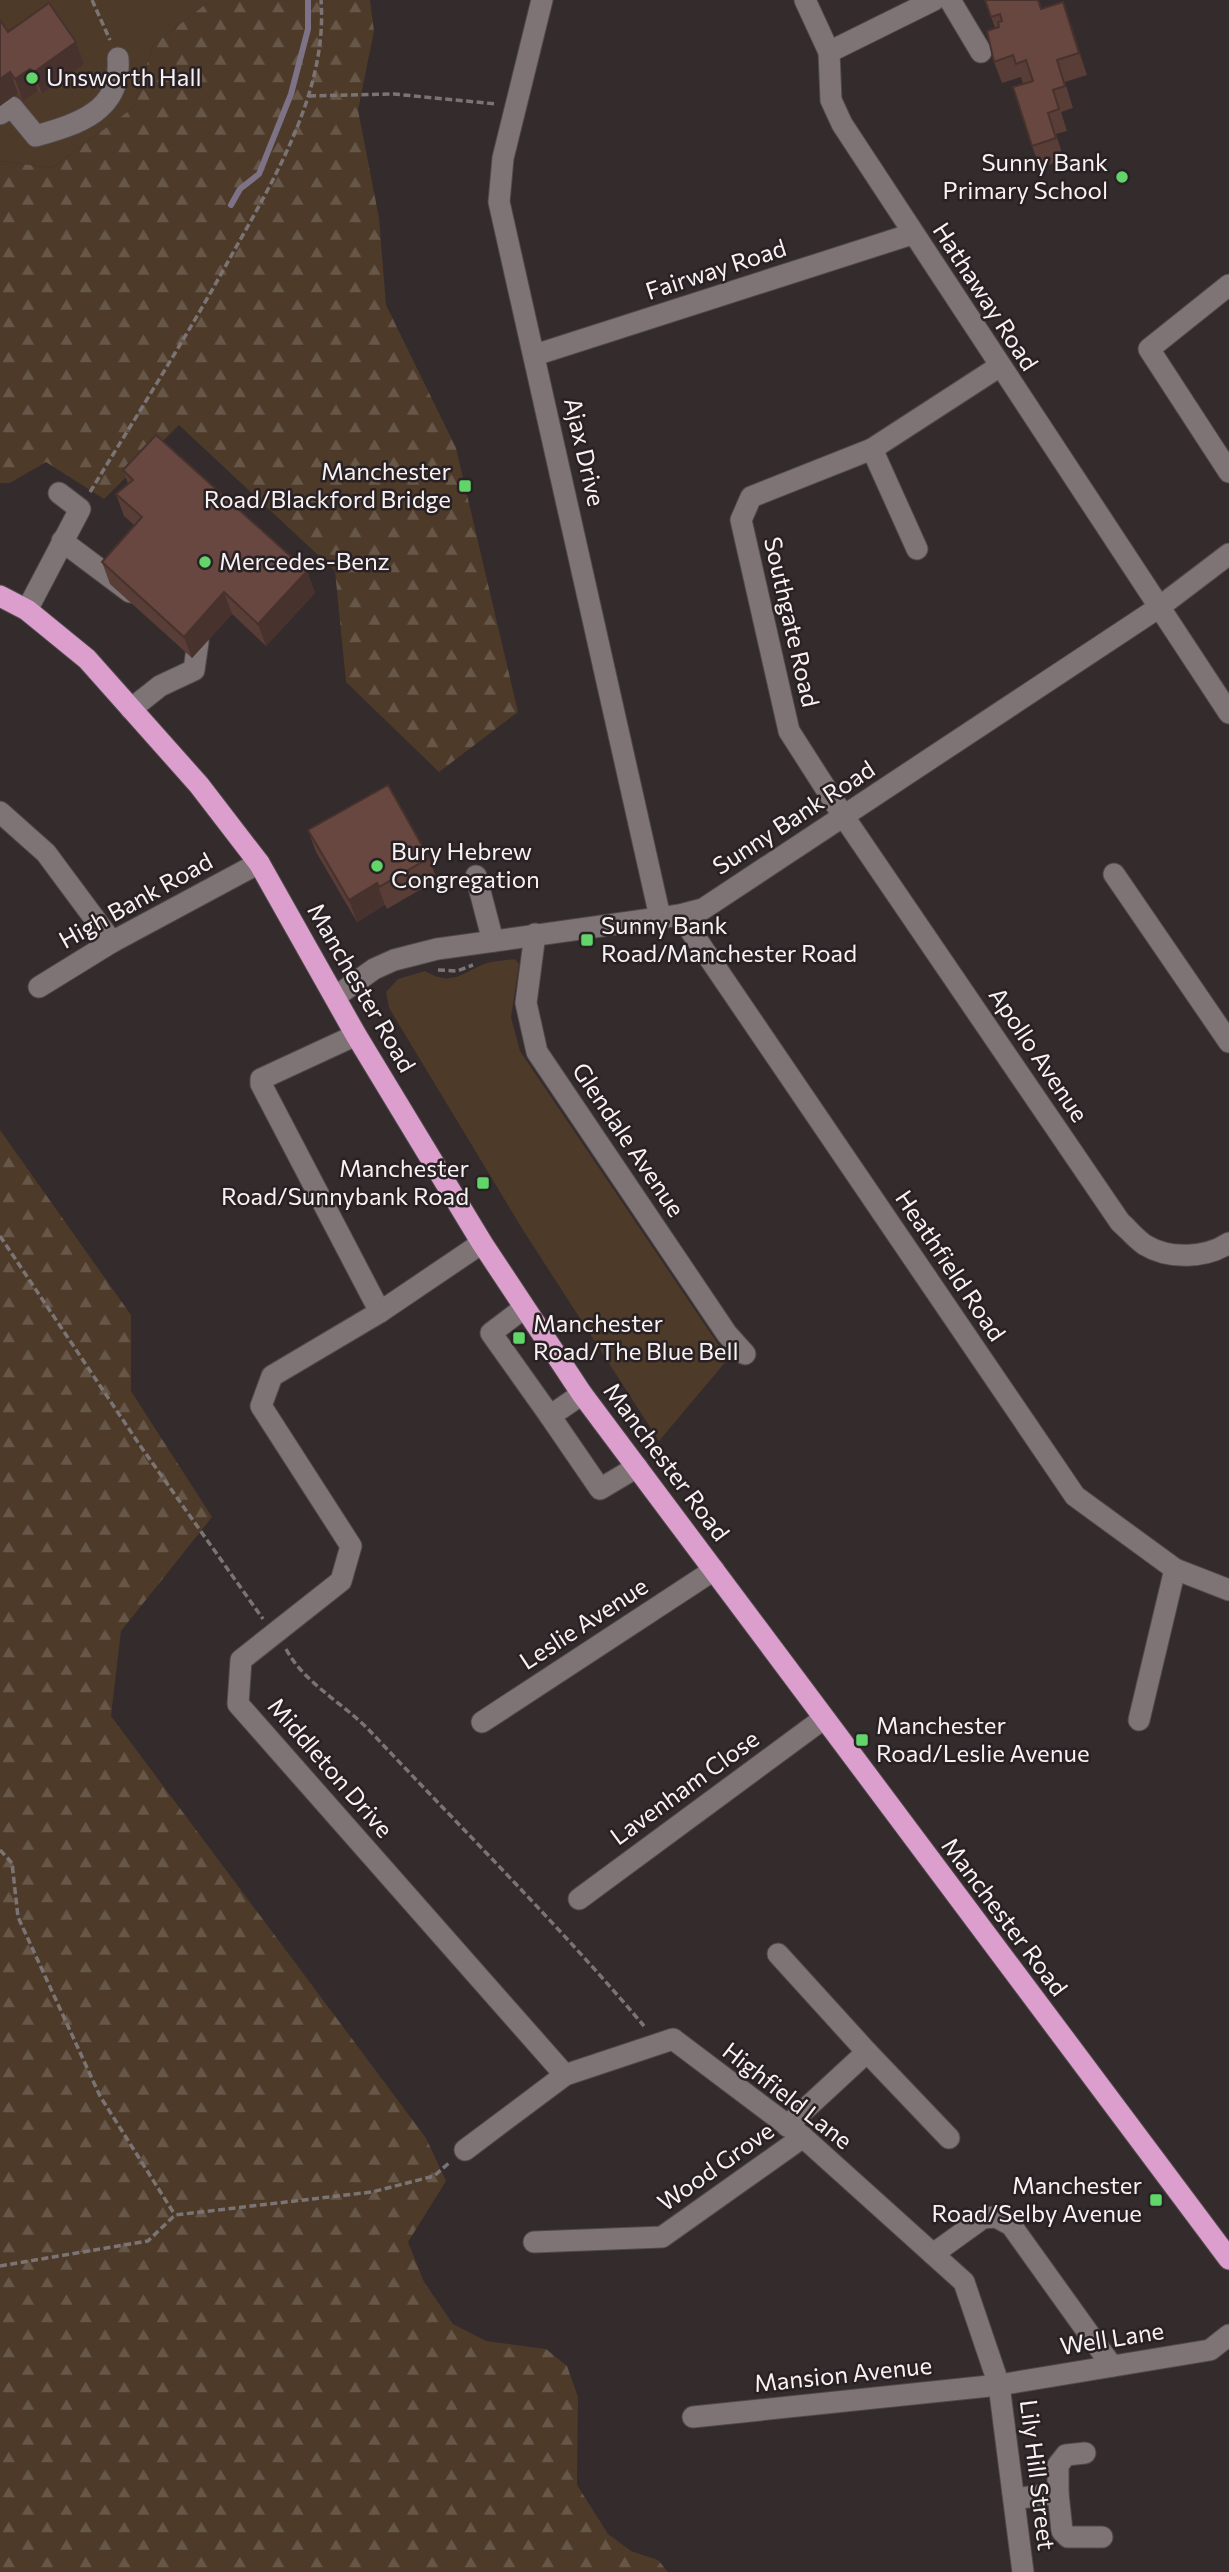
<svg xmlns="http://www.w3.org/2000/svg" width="1229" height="2572" viewBox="0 0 1229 2572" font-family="Commissioner,sans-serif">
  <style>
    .green { fill: #4d3a29 }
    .forest { fill: url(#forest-firs) }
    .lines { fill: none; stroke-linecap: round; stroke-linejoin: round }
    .stream { stroke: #7e7386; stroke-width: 6 }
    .minor-casing { stroke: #50494a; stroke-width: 23 }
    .highway-casing { stroke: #50494a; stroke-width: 23 }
    .path { stroke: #7b7475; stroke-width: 3.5; stroke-dasharray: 7 3.5; stroke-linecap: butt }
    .minor { stroke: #7e7476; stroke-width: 21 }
    .highway { stroke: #dc9fcd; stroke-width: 21 }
    .wall { fill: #593d37 }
    .shaded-wall { fill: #48322d }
    .building { fill: #674740; stroke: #48322d; stroke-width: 2 }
    .poi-dot { fill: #61d46a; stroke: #292123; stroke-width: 2.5 }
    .labels { text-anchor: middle; stroke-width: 5; stroke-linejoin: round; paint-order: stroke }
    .poi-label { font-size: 24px; fill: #f7f2f3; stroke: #292123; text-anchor: start }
    .street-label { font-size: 24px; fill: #f7f2f3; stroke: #292123 }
  </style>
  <defs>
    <pattern id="forest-firs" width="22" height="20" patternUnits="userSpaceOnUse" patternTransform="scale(1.75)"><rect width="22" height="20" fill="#4d3a29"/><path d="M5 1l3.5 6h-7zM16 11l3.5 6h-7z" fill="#675748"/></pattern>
  </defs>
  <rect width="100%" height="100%" fill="#332b2c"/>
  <g class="green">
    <path d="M0,0H211L153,45L134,107L52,168L0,161Z"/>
    <path d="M515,959L519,964L511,1017L520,1051L728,1359L659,1441L523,1230L389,1008L386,992L398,979L425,971C454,988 463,971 487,963C496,961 506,960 515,959Z"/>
  </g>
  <g class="forest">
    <path d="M211,0H370L374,31L358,110L379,218L386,305L456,448L518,712L439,772L346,682L335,571L179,425L104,499L46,462L10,483H0V161L52,168L134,107L153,45Z"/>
    <path d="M0,1130L131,1315V1391L212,1517L121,1631L111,1716L426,2138L446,2181L408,2242L424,2282L453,2324L486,2341L546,2349L567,2366L578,2397L577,2485L608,2534L631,2551L658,2560L668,2572H0Z"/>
  </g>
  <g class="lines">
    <path class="stream" d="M231,205L240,189L259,174L291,94L308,29V0"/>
    <g class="minor-casing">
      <g id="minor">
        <path d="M542,0L503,158L499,202L660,917"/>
        <path d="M805,0L829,52L831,100L842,124L1229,713"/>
        <path d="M950,0L981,52"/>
        <path d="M829,52L934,0"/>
        <path d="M0,114L12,107L36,136C78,124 122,111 118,58"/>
        <path d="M1229,285L1149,349L1229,472"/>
        <path d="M535,355L912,234"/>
        <path d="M1000,366L872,449L751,497L741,520L789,731L844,817L1120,1222C1128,1229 1136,1239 1145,1245C1170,1260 1206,1258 1229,1243"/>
        <path d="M872,449L917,549"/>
        <path d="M62,541L130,592"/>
        <path d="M27,610L80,509L59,493"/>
        <path d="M131,709L160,686L194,670L198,642L184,631"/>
        <path d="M0,812L46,853L112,942"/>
        <path d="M1114,874L1229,1042"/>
        <path d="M476,876L493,941"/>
        <path d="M680,915L1075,1496L1175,1569L1229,1590"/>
        <path d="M535,934L526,1003L537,1052L727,1334L745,1354"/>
        <path d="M39,987L112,942L259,863"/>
        <path d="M335,997L374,969L394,960L437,949L680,915L703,909L1158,608L1229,554"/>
        <path d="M356,1035L261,1079V1084L380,1312"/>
        <path d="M482,1243L380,1312L272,1376L261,1406L351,1546L341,1581L241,1660L238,1704L565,2075"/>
        <path d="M524,1308L491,1333L550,1416"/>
        <path d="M582,1394L550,1416L600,1489L637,1467"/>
        <path d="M1139,1720L1175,1569"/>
        <path d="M482,1722L714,1570"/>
        <path d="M579,1899L823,1719"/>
        <path d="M778,1954L867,2052"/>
        <path d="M787,2126L867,2052L949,2138"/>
        <path d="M465,2150L565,2075L673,2039L803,2137L964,2282L999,2385L1023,2572"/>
        <path d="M534,2242L662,2237L803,2137"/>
        <path d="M933,2254L983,2218L996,2217L1011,2225L1112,2366"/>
        <path d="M693,2417L999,2385L1210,2350L1229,2335"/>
        <path d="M1058,2493V2465L1066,2455L1085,2453"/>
        <path d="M1014,2499L1058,2493L1062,2531L1068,2537H1102"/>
      </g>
    </g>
    <g class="highway-casing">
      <path id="highway" d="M0,596L27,610L87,659L199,785L259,863L356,1035L482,1243L582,1394L1229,2259"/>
    </g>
    <g class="path">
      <path d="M92,0L110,40"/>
      <path d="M309,96L394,94L496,104"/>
      <path d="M90,492C137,415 186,338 230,258C273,181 328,91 321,0"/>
      <path d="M438,970L457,971L473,965"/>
      <path d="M0,1236L139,1444L263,1619"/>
      <path d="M286,1649C304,1683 343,1703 369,1730C461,1828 557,1923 644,2026"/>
      <path d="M0,1850L12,1863L18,1917L100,2096L175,2215"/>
      <path d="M0,2266L148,2241L175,2215L372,2192L434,2176L450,2162"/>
    </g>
    <use href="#minor" class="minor"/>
    <use href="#highway" class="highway"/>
  </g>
  <g class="wall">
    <path d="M985,0L1042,9L1071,24L1087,75L1065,82L1073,108L1061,112L1067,131L1056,134L1064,159L1040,168L1032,146L1023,84L1021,77L1002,83L994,62L995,28Z"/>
    <path d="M0,20L8,32L76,42L84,64L42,94L38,91L23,101L18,93L0,106Z"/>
    <path d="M123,470L307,571L315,593L266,646L232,614L192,658L110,584L102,562L135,526L124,516L116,494L128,484Z"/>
    <path d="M308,830L429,858L437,880L387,909L385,905L357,922L316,852Z"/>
  </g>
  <g class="shaded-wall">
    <path d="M1063,2L1071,24L1087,75L1079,53Z"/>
    <path d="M76,42L84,64L42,94L34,72Z"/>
    <path d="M30,69L38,91L23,101L15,79Z"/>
    <path d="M10,72L18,93L0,106V79Z"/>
    <path d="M307,571L315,593L266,646L258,624Z"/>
    <path d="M224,592L232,614L192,658L184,637Z"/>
    <path d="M377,883L385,905L357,922L349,900Z"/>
  </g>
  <g class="building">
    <path d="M985,0H1038L1041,9L1063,2L1079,53L1057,60L1065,86L1053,90L1059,109L1048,113L1056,138L1032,146L1013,87L1033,81L1026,60L1016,64L1013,55L994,62L987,31L999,27L998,22L1002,21L1000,14L991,17Z"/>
    <path d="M49,3L76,42L34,72L30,69L15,79L10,72L0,79V20L8,32Z"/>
    <path d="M156,435L307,571L258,624L224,592L184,637L102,562L142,517L116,494L133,480L123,470Z"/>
    <path d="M388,785L429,858L379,887L377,883L349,900L308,830Z"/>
  </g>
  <g class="poi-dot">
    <circle cx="32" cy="78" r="7"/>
    <circle cx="1122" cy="177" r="7"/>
    <rect x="458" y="479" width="14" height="14" rx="3.5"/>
    <circle cx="205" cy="562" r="7"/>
    <circle cx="377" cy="866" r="7"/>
    <rect x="580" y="933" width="14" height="14" rx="3.5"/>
    <rect x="476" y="1176" width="14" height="14" rx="3.5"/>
    <rect x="512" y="1331" width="14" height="14" rx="3.5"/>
    <rect x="855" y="1733" width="14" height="14" rx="3.5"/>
    <rect x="1149" y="2193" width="14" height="14" rx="3.5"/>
  </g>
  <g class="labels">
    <g class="poi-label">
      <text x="46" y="86">Unsworth Hall</text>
      <text x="1108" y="171" text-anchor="end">Sunny Bank<tspan x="1108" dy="28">Primary School</tspan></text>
      <text x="451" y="480" text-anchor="end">Manchester<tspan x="451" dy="28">Road/Blackford Bridge</tspan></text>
      <text x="219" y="570">Mercedes-Benz</text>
      <text x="391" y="860">Bury Hebrew<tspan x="391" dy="28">Congregation</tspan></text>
      <text x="601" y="934">Sunny Bank<tspan x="601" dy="28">Road/Manchester Road</tspan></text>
      <text x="469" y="1177" text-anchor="end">Manchester<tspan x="469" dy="28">Road/Sunnybank Road</tspan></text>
      <text x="533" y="1332">Manchester<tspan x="533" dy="28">Road/The Blue Bell</tspan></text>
      <text x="876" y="1734">Manchester<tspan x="876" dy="28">Road/Leslie Avenue</tspan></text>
      <text x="1142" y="2194" text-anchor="end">Manchester<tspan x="1142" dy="28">Road/Selby Avenue</tspan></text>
    </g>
    <g class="street-label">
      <text transform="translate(716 270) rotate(-18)" y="8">Fairway Road</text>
      <text transform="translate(985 297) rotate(57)" y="8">Hathaway Road</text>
      <text transform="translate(584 452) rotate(77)" y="8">Ajax Drive</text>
      <text transform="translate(791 622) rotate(77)" y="8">Southgate Road</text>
      <text transform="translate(794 818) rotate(-33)" y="8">Sunny Bank Road</text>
      <text transform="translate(136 901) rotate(-29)" y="8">High Bank Road</text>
      <text transform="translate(361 988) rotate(60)" y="8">Manchester Road</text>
      <text transform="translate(1038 1055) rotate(56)" y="8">Apollo Avenue</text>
      <text transform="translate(628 1140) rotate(56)" y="8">Glendale Avenue</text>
      <text transform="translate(950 1266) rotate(56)" y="8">Heathfield Road</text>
      <text transform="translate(666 1462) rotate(53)" y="8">Manchester Road</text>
      <text transform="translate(584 1624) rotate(-33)" y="8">Leslie Avenue</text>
      <text transform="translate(330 1768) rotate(49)" y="8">Middleton Drive</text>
      <text transform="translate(685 1788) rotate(-36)" y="8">Lavenham Close</text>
      <text transform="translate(1004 1917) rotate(53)" y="8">Manchester Road</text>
      <text transform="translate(787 2096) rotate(38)" y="8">Highfield Lane</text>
      <text transform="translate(716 2167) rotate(-35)" y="8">Wood Grove</text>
      <text transform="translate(1112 2339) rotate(-9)" y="8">Well Lane</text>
      <text transform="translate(843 2375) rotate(-6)" y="8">Mansion Avenue</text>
      <text transform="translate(1037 2475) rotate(83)" y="8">Lily Hill Street</text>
    </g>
  </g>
</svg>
